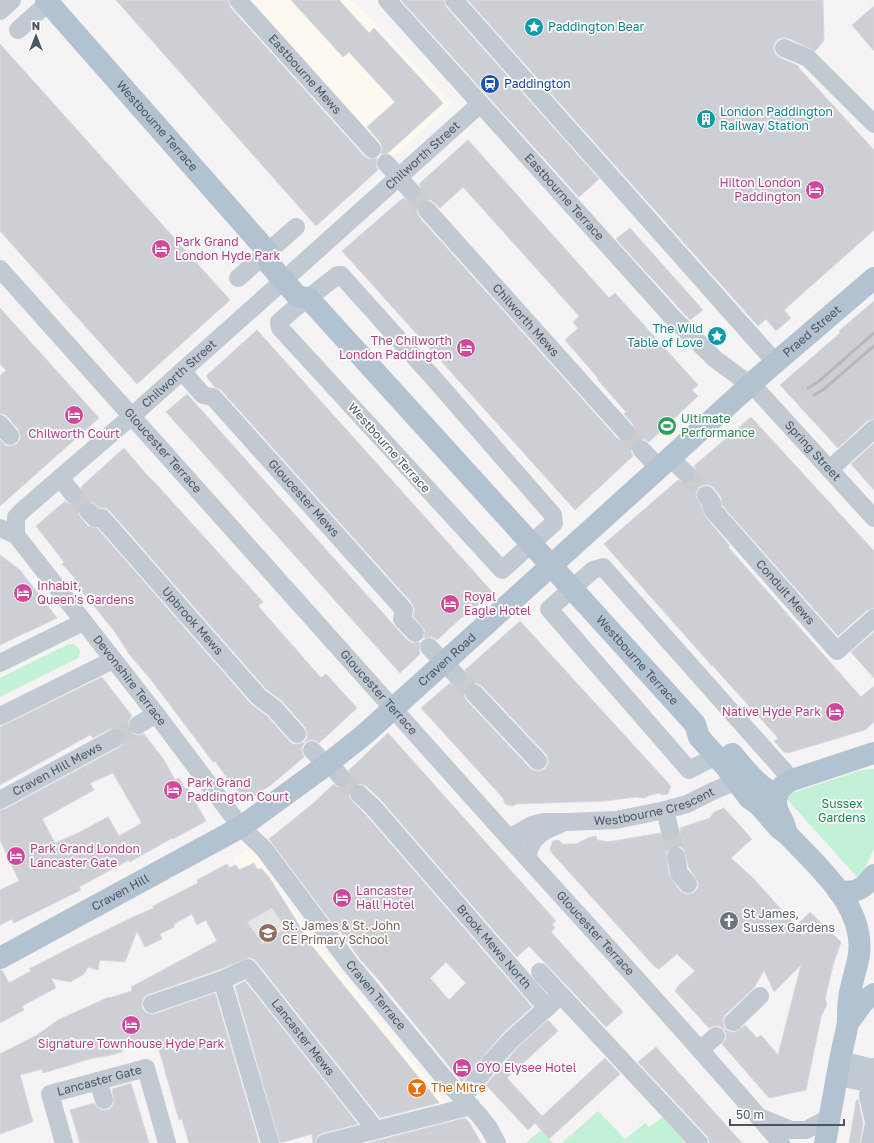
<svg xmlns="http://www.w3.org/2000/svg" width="874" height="1143" viewBox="0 0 874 1143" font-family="'Golos Text',sans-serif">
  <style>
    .commercial { fill: #fdf9ef }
    .education { fill: #e6e4e5 }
    .green { fill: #c3f1d5 }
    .building { fill: #cdcfd5; stroke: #d7d9de; fill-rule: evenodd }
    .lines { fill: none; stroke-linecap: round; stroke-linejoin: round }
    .minor-tunnel { stroke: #caccce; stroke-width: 18; stroke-dasharray: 18 9; stroke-linecap: butt }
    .minor { stroke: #c1cad2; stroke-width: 18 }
    .major { stroke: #b3c2d1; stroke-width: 22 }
    .rail { stroke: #b5b8bd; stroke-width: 3 }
    .minor-bridge { stroke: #c1cad2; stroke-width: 18 }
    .labels { text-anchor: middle; stroke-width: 3.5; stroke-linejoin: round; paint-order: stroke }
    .culture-label { font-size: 12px; fill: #0d838f; stroke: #fff; text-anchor: start }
    .street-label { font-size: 12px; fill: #4a5661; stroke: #fff }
    .transit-label { font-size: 12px; fill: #164399; stroke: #fff; text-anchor: start }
    .hotel-label { font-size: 12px; fill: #b23c85; stroke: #fff; text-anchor: start }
    .leisure-label { font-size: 12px; fill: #27864d; stroke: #fff; text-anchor: start }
    .park-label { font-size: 12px; fill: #17864f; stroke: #fff }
    .worship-label { font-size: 12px; fill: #5b616d; stroke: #fff; text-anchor: start }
    .education-label { font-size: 12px; fill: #785e54; stroke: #fff; text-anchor: start }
    .food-label { font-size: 12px; fill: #c56008; stroke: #fff; text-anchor: start }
  </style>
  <rect width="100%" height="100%" fill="#f5f3f3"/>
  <g class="commercial">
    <path d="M246,0H352L452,103L390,160Z"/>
    <path d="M252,848L313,939L448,1105L411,1115L279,950L304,933L284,902L263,913L232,858Z"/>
  </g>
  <path class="education" d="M284,902L304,933L258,966L231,930Z"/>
  <g class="green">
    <path d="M69,644C77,644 83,650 78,658L0,697V678Z"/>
    <path d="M870,769H874V849L861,876L858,877L856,876L787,799L789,794L862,770Z"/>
    <path d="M598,1111L625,1139L645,1123L649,1127L663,1117L688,1143H562Z"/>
    <path d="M541,1130L553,1143H526Z"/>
  </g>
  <g class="building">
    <path d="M116,0H228L230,7L364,156L369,159L377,158L376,165L378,170L316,226Z"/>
    <path d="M291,0H339L369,33L374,28L443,103L388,153L381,154L382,147L380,142L367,127L395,102L349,52L343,57Z"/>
    <path d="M401,0H444L446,7L599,179L579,197Z"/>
    <path d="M468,0H823L824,40L818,48L815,51L788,38H783L778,39L774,44V50L775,54L780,58L799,66L798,67L874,150V230L784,310L791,318L776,331L766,319L758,326Z"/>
    <path d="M874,6V51L852,25Z"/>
    <path d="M0,44L230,300L137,384L0,231Z"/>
    <path d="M468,140L609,298L615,293L698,385L692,390L698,396L649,442L644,439H638L634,441L631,446V452L633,456L575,510L342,251L403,198L408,201H413L418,199L421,194V188L419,184ZM463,187L579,316L573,322L578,328L565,340L598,378L597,379L626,412L624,414L633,424L635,429V435L632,439L627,441H622L617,438L419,217L417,213V207L420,202L425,200H431L440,208Z"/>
    <path d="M630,228L703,310L690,320L616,239Z"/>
    <path d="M874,301V419L867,421L838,448L780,385L839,334L840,330Z"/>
    <path d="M0,308L99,418L0,506V440L6,446H12L17,444L20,439V435L18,429L8,417L4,414H0V376L6,370L0,364Z"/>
    <path d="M257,330L494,594L472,609L468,615L462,617L437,640L432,637L424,638L425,630L413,616L415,610L412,603L221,390L215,387L206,376Z"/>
    <path d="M187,394L407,640L412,643L420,642L419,649L420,654L400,673L166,412Z"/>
    <path d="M751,417L874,551V608L867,610L838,636L722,505L721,497L714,488L710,485H704L699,487L697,491L696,497L702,506L704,515L730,546L728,547L861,697L874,686V722L865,730L788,753L784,752L774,741L778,738L712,665V666L604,544L678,480L684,483H689L693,480L696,475V470L694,466Z"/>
    <path d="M874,443V490L851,464Z"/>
    <path d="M124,448L146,474L157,485L263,602L258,606L321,678L326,674L357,708L319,743L315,740H310L305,742L302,747V752L304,757L271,785L245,802L235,787L234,788L215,761L213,762L152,681L129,654L115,632L73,580L75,578L62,564L64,562L36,526L65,501L69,504H74L80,502L83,497V493L81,487ZM86,501H91L99,508H106L110,511L266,689L282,701L305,727L307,732V738L304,742L299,744H293L289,741L267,716L251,704L97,528L88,526L81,518L78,513V508L81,503Z"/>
    <path d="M0,555L20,570L57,618L0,645Z"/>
    <path d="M520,621L671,786L668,794L662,795L659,793L650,795L644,798L636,797L605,801L516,804L514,806L508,805L505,804L503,798L421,708L450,683L454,686H459L464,684L467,679V674L465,670ZM472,683H477L482,686L546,754L548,758V764L545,769L540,771H535L530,768L466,700L464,695V690L467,685Z"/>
    <path d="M874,632V678L851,652Z"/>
    <path d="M102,677L132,716L129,720L128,725L129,731L133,734L138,735L144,734L164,760L175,780L179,778L185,789L187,787L206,821L173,839L172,838L130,862L129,860L79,887L81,890L14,923L12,919L0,925V890L19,881L0,840V810L5,809L120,747L124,743L125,738L124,733L121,729L116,728L110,729L93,738L90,735L0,785V727ZM113,773L142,823L119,836L108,817L80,832L55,843L42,819L94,790L90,783Z"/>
    <path d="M388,733L556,921L552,924L555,928L551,932L623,1012L606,1027L529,946L517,957L381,800L366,786L361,784H356L351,787L349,791V797L352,801L365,814L532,1007L503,1033L462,1082L378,979L360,959L340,931L339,932L269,839L310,806L334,784L337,787H343L348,785L351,781V775L349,770ZM446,962L466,983L449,1000L430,978Z"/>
    <path d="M724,808L752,839L731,858L754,879L796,926L810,912L841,942L833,965L825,999L827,1004L821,1017L806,1090L769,1098L722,1044L726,1039V1034L724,1029L719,1026H714L709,1028L675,991L679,985L695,971L677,954L659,969L655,967L551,852L550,848L553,841L559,840L562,844H576L588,838L596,836L597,840L608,842L660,833L663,838L667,841H672L677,839L680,834V828L710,818L714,812ZM675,846H680L684,850L689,868L698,882V888L695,892L690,894H685L680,891L669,875L666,853L670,848ZM801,965L778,1055L761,1035L757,1038L745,1025L735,1032H730L725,1029L723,1024V1019L725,1015L754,988L764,970L774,992Z"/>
    <path d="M254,863L257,869H262L269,877L304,933L302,934L438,1101L439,1103L380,1118L256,961L252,958H248L218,970L149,994L144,997L142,1002V1008L145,1012L150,1014H155L215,993L259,1143H189L182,1119L179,1120L156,1039L122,1050V1052L111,1055L93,1058L43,1073L42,1069L20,1075L33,1122L0,1134V1054L37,1035L58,1020L109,997V998L132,991L131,987L217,941L206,920L197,925L192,914L174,924V927L160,934L162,939L145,947L137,931L125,962L100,960L98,970L88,967L84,974L70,982L51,978L56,988L22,1006L24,1010L0,1023V970H2L9,983L31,971L29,969L74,946L131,918L154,908L153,906L198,883L197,880L227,864L229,868L236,865L239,870ZM272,908L286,928L263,944L247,922Z"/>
    <path d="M245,981L358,1124L322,1133L317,1136L315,1143H313L312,1134L280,1143L235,986Z"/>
    <path d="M548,1020L558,1031L507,1078L542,1116L537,1121L605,1058L620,1074L549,1139L535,1123L528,1130L486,1085L518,1047Z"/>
    <path d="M656,1047L673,1066L742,1143H710L707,1136L638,1062Z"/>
    <path d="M131,1083L149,1143H80L70,1110L94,1103L97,1107L101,1110H108L112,1107L114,1102L112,1089Z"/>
    <path d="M858,1099L863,1123L860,1143H849L856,1101Z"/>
    <path d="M465,1118L469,1122L481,1143H368Z"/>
  </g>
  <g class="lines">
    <g class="minor-tunnel">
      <path d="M411,191L427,210"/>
      <path d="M625,431L641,449"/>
      <path d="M686,473L706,495"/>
      <path d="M73,494L88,511"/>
      <path d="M457,676L474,693"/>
      <path d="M115,738L138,725"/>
      <path d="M341,777L359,794"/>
      <path d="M670,831L676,856"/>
    </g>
    <g class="minor">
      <path id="s1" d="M238,0L372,149"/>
      <path id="s2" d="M387,0L674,319L715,359L757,390L874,518"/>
      <path d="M454,0L776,363"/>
      <path d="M0,11L12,0"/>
      <path d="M18,30L51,0"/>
      <path d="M784,48L808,58L874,124"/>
      <path d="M386,163L411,191"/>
      <path id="s3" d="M427,210L625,431"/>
      <path id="s4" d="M0,269C164,451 327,635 491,818C588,926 687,1032 781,1143"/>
      <path id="s5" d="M294,271L480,104"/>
      <path d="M338,275H341L437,382L553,515L554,523L502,570L280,328L279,322L295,308Z"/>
      <path d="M238,278L296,227"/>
      <path id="s6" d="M182,371L203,395L213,397L404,610L402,619L415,633"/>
      <path d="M0,424L10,436"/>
      <path d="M641,449L659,468"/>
      <path d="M670,458L686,473"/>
      <path d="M830,469L874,429"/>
      <path d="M60,478L73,494"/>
      <path id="s7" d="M706,495L712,503V509L837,651L874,618"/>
      <path id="s8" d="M88,511L95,518H102L259,697L274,708L297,734"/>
      <path id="s9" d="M0,528L16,535L156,714L241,827L264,849L350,964L450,1085L479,1115L489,1128L497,1143"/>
      <path id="s10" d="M16,535V517L24,509L133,415L284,280"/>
      <path d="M429,647L457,676"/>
      <path d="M0,663L83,622"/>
      <path d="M474,693L538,761"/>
      <path d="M0,716L113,660"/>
      <path d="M138,725L156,714"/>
      <path d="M312,750L326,765"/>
      <path d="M716,756L689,770L549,609L593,570L603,567L792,780"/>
      <path d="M329,763L341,777"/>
      <path id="s11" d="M359,794L373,807L547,1008"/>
      <path id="s12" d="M0,800L115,738"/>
      <path d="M665,810L670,831"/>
      <path id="s13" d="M509,838L532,825L544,822H568L616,820L665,810L687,804L713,791L737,781"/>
      <path d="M676,856L679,873L688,884"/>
      <path d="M528,857C529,839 543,830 559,825"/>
      <path d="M540,972L561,995"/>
      <path d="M222,980L270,1143"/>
      <path id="s14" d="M152,1004L222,980L248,968L376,1130"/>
      <path d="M733,1022L760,996"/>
      <path d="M700,1050L716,1036"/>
      <path d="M840,1060L874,1068"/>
      <path d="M836,1077L868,1083L872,1068"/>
      <path d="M98,1081L104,1100"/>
      <path d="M868,1096L874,1122"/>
      <path d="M463,1097L492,1061L511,1040L561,995L699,1143"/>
      <path d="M762,1118L791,1130H806L829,1118"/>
      <path id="s15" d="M64,1143L50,1094L146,1068L167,1143"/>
      <path d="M325,1143L471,1106"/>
      <path d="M870,1143L874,1123"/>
    </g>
    <g class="major">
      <path id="s16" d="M46,0L268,252L270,265L298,297L308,298L310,300L695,724L699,737L725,766L749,798L759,805L779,828L786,833"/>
      <path d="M732,754C744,768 759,788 777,795"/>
      <path d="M838,891C855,894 864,889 874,875"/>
      <path id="s17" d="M0,958L241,827L326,765L365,734L670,458L761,375L874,278"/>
      <path d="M848,1023C848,1010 848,997 852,984C854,974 858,964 859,954C865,905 816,865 786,833C786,824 781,819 778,811C772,797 779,786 792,780L874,753"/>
      <path d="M825,1143L840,1060L848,1023L864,1001L874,994"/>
    </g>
    <g class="rail">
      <path d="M808,388L818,382L874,333"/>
      <path d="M814,395L824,389L874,346"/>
    </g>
    <path class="minor-bridge" d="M868,1096L874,1067"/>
  </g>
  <defs>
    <g id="sight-disc" transform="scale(1)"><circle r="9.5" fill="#0f9aa8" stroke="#fff"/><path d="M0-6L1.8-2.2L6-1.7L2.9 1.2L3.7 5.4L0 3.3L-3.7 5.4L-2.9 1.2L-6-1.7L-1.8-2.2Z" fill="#fff"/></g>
    <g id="station-disc" transform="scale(1)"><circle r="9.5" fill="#1a4fb4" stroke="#fff"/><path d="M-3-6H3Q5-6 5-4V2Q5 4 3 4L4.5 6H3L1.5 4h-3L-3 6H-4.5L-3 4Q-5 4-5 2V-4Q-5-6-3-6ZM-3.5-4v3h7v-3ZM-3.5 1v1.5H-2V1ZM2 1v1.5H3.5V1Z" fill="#fff"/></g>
    <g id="building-disc" transform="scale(1)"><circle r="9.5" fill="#0f9aa8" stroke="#fff"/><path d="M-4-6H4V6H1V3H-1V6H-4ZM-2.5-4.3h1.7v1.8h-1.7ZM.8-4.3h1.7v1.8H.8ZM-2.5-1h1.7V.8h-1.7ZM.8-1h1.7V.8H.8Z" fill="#fff"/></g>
    <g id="hotel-disc" transform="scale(1)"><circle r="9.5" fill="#d1479c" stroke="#fff"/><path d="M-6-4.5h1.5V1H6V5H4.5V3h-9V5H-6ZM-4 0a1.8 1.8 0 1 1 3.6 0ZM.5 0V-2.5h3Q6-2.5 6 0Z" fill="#fff"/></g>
    <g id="stadium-disc" transform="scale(1)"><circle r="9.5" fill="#2e9e5b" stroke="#fff"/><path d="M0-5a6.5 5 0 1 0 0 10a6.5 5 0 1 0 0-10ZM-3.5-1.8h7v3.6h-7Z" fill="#fff"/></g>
    <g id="church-disc" transform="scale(1)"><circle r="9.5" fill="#6b7280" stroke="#fff"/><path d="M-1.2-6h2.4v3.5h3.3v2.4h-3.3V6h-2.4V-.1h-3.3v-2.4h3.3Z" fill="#fff"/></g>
    <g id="school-disc" transform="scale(1)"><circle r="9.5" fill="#8d6e63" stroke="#fff"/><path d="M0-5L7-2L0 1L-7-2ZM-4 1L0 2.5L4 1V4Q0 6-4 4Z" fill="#fff"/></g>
    <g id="bar-disc" transform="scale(1)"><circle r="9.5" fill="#e8710a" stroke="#fff"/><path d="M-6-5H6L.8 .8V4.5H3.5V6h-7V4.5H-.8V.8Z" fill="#fff"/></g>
  </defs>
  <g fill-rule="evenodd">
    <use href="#sight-disc" x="534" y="27"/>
    <use href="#station-disc" x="490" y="84"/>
    <use href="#building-disc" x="706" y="119"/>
    <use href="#hotel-disc" x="815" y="190"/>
    <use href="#hotel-disc" x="161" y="249"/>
    <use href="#sight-disc" x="717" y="336"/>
    <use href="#hotel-disc" x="466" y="348"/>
    <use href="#hotel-disc" x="74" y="415"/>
    <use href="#stadium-disc" x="667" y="426"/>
    <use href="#hotel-disc" x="23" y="593"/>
    <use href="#hotel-disc" x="450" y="604"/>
    <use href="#hotel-disc" x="835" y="712"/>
    <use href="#hotel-disc" x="173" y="790"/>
    <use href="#hotel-disc" x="16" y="856"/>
    <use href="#hotel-disc" x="342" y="898"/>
    <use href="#church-disc" x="729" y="921"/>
    <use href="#school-disc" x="268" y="933"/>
    <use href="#hotel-disc" x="131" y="1025"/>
    <use href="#hotel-disc" x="462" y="1068"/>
    <use href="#bar-disc" x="417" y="1088"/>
  </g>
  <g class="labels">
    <g class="culture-label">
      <text x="548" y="31">Paddington Bear</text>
      <text x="720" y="116">London Paddington<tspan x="720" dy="14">Railway Station</tspan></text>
      <text x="703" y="333" text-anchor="end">The Wild<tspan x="703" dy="14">Table of Love</tspan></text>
    </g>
    <g class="street-label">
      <text dy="4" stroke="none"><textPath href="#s1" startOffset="100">Eastbourne Mews</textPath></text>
      <text dy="4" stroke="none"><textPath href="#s16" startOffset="168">Westbourne Terrace</textPath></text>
      <text dy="4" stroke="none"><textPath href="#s5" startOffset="173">Chilworth Street</textPath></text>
      <text dy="4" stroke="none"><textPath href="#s2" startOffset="265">Eastbourne Terrace</textPath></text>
      <text dy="4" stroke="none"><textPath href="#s3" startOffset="148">Chilworth Mews</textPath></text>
      <text dy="4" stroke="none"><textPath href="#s17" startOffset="1031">Praed Street</textPath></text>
      <text dy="4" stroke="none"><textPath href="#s10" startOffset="235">Chilworth Street</textPath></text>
      <text transform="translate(389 448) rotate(48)" y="4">Westbourne Terrace</text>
      <text dy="4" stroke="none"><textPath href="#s4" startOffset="244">Gloucester Terrace</textPath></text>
      <text dy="4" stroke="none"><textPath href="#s2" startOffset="621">Spring Street</textPath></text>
      <text dy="4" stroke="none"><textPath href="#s6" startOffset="178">Gloucester Mews</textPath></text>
      <text dy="4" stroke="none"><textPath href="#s7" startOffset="127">Conduit Mews</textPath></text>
      <text dy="4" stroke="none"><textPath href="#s8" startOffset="154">Upbrook Mews</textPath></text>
      <text dy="4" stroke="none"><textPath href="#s17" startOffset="540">Craven Road</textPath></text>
      <text dy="4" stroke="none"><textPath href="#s16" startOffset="891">Westbourne Terrace</textPath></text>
      <text dy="4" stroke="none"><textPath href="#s9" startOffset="202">Devonshire Terrace</textPath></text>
      <text dy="4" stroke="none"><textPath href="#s4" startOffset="568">Gloucester Terrace</textPath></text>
      <text dy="4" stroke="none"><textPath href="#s12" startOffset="65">Craven Hill Mews</textPath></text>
      <text dy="4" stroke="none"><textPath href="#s13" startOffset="151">Westbourne Crescent</textPath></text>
      <text dy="4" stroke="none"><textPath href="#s17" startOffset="137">Craven Hill</textPath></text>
      <text dy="4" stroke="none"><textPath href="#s4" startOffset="892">Gloucester Terrace</textPath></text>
      <text dy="4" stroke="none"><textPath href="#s11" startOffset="204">Brook Mews North</textPath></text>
      <text dy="4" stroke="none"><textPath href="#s9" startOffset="602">Craven Terrace</textPath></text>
      <text dy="4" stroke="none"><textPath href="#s14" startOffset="191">Lancaster Mews</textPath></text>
      <text dy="4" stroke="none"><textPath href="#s15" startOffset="102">Lancaster Gate</textPath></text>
    </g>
    <g class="transit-label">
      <text x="504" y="88">Paddington</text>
    </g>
    <g class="hotel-label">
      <text x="801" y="187" text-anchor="end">Hilton London<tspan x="801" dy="14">Paddington</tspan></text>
      <text x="175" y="246">Park Grand<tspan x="175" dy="14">London Hyde Park</tspan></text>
      <text x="452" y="345" text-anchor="end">The Chilworth<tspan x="452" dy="14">London Paddington</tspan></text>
      <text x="74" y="438" text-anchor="middle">Chilworth Court</text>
      <text x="37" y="590">Inhabit,<tspan x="37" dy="14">Queen's Gardens</tspan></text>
      <text x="464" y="601">Royal<tspan x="464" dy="14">Eagle Hotel</tspan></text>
      <text x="821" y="716" text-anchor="end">Native Hyde Park</text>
      <text x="187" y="787">Park Grand<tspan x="187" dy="14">Paddington Court</tspan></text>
      <text x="30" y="853">Park Grand London<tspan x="30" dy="14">Lancaster Gate</tspan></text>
      <text x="356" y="895">Lancaster<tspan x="356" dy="14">Hall Hotel</tspan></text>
      <text x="131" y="1048" text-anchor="middle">Signature Townhouse Hyde Park</text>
      <text x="476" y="1072">OYO Elysee Hotel</text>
    </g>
    <g class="leisure-label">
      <text x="681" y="423">Ultimate<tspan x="681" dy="14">Performance</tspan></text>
    </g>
    <g class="park-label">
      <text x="842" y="808">Sussex<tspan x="842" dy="14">Gardens</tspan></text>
    </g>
    <g class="worship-label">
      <text x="743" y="918">St James,<tspan x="743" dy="14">Sussex Gardens</tspan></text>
    </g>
    <g class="education-label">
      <text x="282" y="930">St. James &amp; St. John<tspan x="282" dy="14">CE Primary School</tspan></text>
    </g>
    <g class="food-label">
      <text x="431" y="1092">The Mitre</text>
    </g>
  </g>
  <g transform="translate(36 36)" stroke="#ffffff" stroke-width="3" paint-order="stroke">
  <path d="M0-3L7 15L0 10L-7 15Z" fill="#4a5661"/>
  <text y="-6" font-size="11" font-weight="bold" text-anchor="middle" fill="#4a5661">N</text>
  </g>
  <path d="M730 1119v6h114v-6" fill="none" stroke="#4a5661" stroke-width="2"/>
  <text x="736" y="1119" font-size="12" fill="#4a5661" stroke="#ffffff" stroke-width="3" paint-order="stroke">50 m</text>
</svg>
